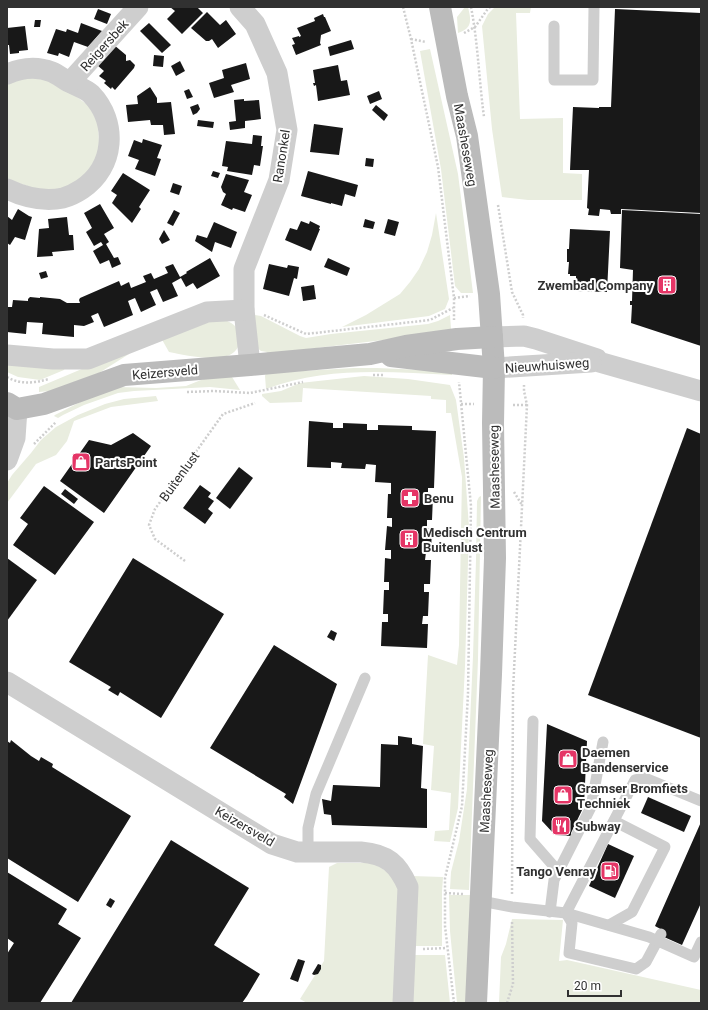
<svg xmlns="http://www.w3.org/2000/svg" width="708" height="1010" viewBox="0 0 708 1010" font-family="Roboto,sans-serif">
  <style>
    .green { fill: #e9eddf }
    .building { fill: #181818 }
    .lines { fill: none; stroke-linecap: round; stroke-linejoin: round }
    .path { stroke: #cecece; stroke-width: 2.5; stroke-dasharray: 2 2; stroke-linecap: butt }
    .lane { stroke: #cecece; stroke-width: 11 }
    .street { stroke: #cecece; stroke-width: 21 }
    .secondary { stroke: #bbb; stroke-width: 22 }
    .labels { text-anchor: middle; stroke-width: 4; stroke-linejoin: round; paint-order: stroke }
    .street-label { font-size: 13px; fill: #313131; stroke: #fff }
    .poi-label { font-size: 13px; font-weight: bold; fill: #313131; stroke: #fff; text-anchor: start }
  </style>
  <rect width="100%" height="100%" fill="#fff"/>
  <g class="green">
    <path d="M465,7H468C471,20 473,28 458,33L457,17Z"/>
    <path d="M495,7H531L530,13H516L520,119L563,118V173L582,174V200H528L502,197L492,129L482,26L488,14Z"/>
    <path d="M430,49L458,174L473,293H461L455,286L441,169L420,51Z"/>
    <path d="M28,74L49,80L69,91L89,106L98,123L99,143L97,157L89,172L70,187L42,191L7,179V83Z"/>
    <path d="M436,213L449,299L445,309L429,316L342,327L366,315L400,294L410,282L419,269L427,252L432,235Z"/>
    <path d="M255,315L261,316L300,336L306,338L331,334L428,324L438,321L450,315L451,329L434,334L266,354L267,352L261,351L255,346L253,317Z"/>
    <path d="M225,320C234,324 240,328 239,338C239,342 239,347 236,350C225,365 185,355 169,352L160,336L192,323Z"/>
    <path d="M127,350L129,354L99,373L50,391L39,392V387Z"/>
    <path d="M7,363L65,368L64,370L40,380L18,377L7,372Z"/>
    <path d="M354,368H377L447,371L452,372V375C390,372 326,366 266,389L265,376L266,373Z"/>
    <path d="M211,376L232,377L240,390L210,387L134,391L118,393L84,405L63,415L58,418L54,416L55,415L90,397L117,387L156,388L186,386Z"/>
    <path d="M364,376L408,379L450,385L456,400L464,458L469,527L465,666L458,808L450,842L434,841L435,831L449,830L451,793L431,790L434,746L423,744L428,655L457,665L459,645L462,477L451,413H446V400L431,399V396L303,388L302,402L270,403L262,396V394L281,391L300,383Z"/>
    <path d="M156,396L158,401L111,407L74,421L67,441L56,455L36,464L7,503V483L12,475L31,453L41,440L56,427L78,415L105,404L124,399Z"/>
    <path d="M481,496L478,659L469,890L450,889L451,872L459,841L467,789L473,656L476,560L477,501L479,497Z"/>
    <path d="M337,863H374L390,874L400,888L394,1003H307L300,999L324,961L329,867Z"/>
    <path d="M412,876L443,877L442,892V946H414Z"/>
    <path d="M449,895H471L467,1003H457L450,931Z"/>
    <path d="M512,919L563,920L559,961L567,960L701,990V1003H499L501,957L506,944Z"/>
    <path d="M414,955H445L450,1003H412Z"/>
  </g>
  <g class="building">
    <path d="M170,7H197L203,13L182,34L167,19L175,11Z"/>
    <path d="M98,9L111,14L107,24L94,19Z"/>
    <path d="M615,9L701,13V213L621,209V214H611L610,210L600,209L599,216L588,215L589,209L587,208L589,170H570L573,107L599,108V107H611Z"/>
    <path d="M207,12L220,25L226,20L236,34L218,48L212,39L209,41H206L191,28Z"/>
    <path d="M323,14L324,17H325L331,31L321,35L320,43L321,45L296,55L292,45L295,44L292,38L299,36V37L301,36L297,28L315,21L314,18Z"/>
    <path d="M35,20H41L40,27H34Z"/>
    <path d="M81,23L102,31L88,47L74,42L69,57L59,53L58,56L47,53L56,29L66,32L67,29L78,33Z"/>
    <path d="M149,23L171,45L162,53L140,31Z"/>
    <path d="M25,26L28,50L19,51V53L10,54L9,45H7V28Z"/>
    <path d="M351,40L354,49L330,56L328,47Z"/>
    <path d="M114,45L126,55V61L130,60L135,65L134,68L115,90L112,87L111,89L104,83L106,81L99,76L104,71L97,65Z"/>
    <path d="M154,55L164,56L163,67L153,66Z"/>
    <path d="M180,61L185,71L176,76L171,66Z"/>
    <path d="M246,63L250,79L231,85L234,92L214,98L209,83L224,78L222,70Z"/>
    <path d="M338,65L341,81L347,80L350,95L318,101L316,85L314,86L313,83H315L313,70Z"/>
    <path d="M150,87L157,98V103L171,102L175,134L164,135L163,125H151L150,120L128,122L126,105L138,104L137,96Z"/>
    <path d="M189,89L193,97L187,99L184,91Z"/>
    <path d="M379,91L382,99L370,104L367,96Z"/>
    <path d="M244,99V101L259,100L261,119L245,121V128L230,130L229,122L236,121L234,100Z"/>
    <path d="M198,104L200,109L197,113L193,115L190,107Z"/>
    <path d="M376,105L388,115L384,121L372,110Z"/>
    <path d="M198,120L214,122L213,128L197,126Z"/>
    <path d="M314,124L343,128L339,155L310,152Z"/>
    <path d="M253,135L262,136L261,146H263L260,166L254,165L252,175L227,171L228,167L222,166L226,141L252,144Z"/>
    <path d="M143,139L162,145L157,158L161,159L155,176L135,169L139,160L128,156L134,140L142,143Z"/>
    <path d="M366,158L374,159L373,167L365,166Z"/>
    <path d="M213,171L220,173L218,178L211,176Z"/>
    <path d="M308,171L358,185L355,197L345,194L342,206L331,203V204L301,196Z"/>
    <path d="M123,173L150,190L139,207L141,209L132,223L112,203L117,195L111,191Z"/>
    <path d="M226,174L249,180L244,192L252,195L245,212L233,208L232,210L221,205L226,194L223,192L221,187Z"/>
    <path d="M173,183L182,186L179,195L170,192Z"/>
    <path d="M100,204L114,228L104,234L109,242L106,244L114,258L118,257L121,264L112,268L109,260L100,264L93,251L103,245L101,242L94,246L86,232L92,228L84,213Z"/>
    <path d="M18,209L29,216L32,217L25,240L15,237L10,245L7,243V216L12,220Z"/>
    <path d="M174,210L180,213L173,226L167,223Z"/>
    <path d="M622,210L701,214V346L631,323L632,305H630V301H632L633,270L620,268Z"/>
    <path d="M67,217L69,235H73L74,250L52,252L53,256L37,257L39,229L49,228L48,219Z"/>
    <path d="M365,219L375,222L373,229L363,227Z"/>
    <path d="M388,219L399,222L395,236L384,233Z"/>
    <path d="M301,221L309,224L310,221L320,226L319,229H320L311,251L285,240L290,228L297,230Z"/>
    <path d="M214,222L237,232L231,248L215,242L212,252L195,241L197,235L207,238Z"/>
    <path d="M570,229L610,231L607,292L576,291V276H570V274H568L569,262H567V249H569Z"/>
    <path d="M164,230L170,240L162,244L159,239Z"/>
    <path d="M210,258L220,276L197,289L193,283L186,287L181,278L172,283L178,296L163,302L157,289L150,292L156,305L141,312L135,298L128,301L133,315L104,327L98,313L91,316L94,322L84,326L74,325V337L42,334L43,323L27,322L26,334L7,332V307H12L13,300L28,301V299L30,297L40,298V297L60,299L67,303H80L79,300L80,298L119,281L121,286L129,282L131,288L146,282L143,276L151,273L154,279L168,273L165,267L173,264L180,277L187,273L186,272Z"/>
    <path d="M328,258L350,268L347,276L324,267Z"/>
    <path d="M269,264L287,268L288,265L299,267L297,279L294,278L289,296L263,289Z"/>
    <path d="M46,271L48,277L41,279L39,273Z"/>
    <path d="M314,285L316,299L303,301L301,287Z"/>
    <path d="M309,421L333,423V428H343V423L367,424V430H378V425L412,426V430L436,431L434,488H428V496H433L432,520H427V528H432L431,552H426L425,560H431L430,584H424V592H429L428,616H423L422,624H428L427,648L381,646L382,622H388V614H383L384,590H389V582H384L385,558L391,559V550H385L387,526L392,527V518H387L388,494H391V483L375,482L376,465L366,464L365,469L341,468L342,463L331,462V468L307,467Z"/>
    <path d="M687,428L701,434V738L588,695Z"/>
    <path d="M133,433L151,446L104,513L60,481L89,440L111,445Z"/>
    <path d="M239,467L253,478L230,509L216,498Z"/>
    <path d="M200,485L211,493L208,497L214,501L208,509L213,513L205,524L183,508Z"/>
    <path d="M44,486L94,522L55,575L13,545L28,524L20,518Z"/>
    <path d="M65,489L78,499L74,504L61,494Z"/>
    <path d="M7,558L37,580L7,621Z"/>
    <path d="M133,558L224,614L161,718L120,692L118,696L108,690L111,687L69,662Z"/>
    <path d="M331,630L337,633L334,641L327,637Z"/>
    <path d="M274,645L337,684L293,804L284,797L286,794L210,748Z"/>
    <path d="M547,724L587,741L584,806L571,833V836L555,835L542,821Z"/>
    <path d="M398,736L412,738V744L423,746L421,788L427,789V828L332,825L331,815L324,814L322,799L331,801L333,785L380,787L381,744L398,745Z"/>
    <path d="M11,740L31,756L39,761L41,757L53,764L52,767L131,816L78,902L7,858V741L10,743Z"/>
    <path d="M648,797L691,816L684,832L641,813Z"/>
    <path d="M701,822V903L682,945L664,937L666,932L655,926Z"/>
    <path d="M591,823L597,826L595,832L588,829Z"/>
    <path d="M171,840L249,888L214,945L260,974L247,996L242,1003H71Z"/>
    <path d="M608,844L634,856L615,898L589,886Z"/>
    <path d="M7,872L67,909L58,924L81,938L40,1003H7V954L14,943L7,938Z"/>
    <path d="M110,898L115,901L111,908L106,905Z"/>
    <path d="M298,959L305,961L298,982L290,979Z"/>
    <path d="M318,964L321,965V969L318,974L314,975L312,974Z"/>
  </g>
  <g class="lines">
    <g class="path">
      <path d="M403,7L411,39L438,167L454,298V320"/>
      <path d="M471,7C478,43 479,80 484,117"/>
      <path d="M464,33L475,27L487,10L490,7"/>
      <path d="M411,39L426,42"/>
      <path d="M498,205L512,292L523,315V318"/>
      <path d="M454,298L470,296"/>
      <path d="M264,315L306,334L430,320L453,308"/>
      <path d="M373,375H384"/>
      <path d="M7,377C21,385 34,383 49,379"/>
      <path d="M187,392L214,391L250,393L303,382"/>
      <path d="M461,404H474"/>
      <path d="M513,405H527"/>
      <path d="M34,444L56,422"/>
      <path d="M514,492L522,505"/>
      <path d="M185,561L155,539L149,525L155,509L223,414L255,403"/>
      <path d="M445,893L463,894"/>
      <path d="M512,894L513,691L527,405L524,391V385"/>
      <path d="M423,949L447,948"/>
      <path d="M454,1003L445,926V878L462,806L468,693L471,506L459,382"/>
      <path d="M507,1003L513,984L512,921"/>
    </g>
    <g class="lane">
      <path d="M554,26V80H593L594,7"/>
      <path d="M533,721L530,839L558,871"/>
      <path d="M308,852V828L316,794L365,678"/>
      <path d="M481,901L512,907L566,913L635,780L645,778L701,801"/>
      <path d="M550,912L554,880L591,807L603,742"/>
      <path d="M566,913L572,923L569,953L636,969L646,962L661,934"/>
      <path d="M566,913L649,937L694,957L701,942"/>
      <path d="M609,925L632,912L665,847L614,821"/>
    </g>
    <g class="street">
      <path d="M240,7L255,24L277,73L287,130L279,180L244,269V310L250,365"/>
      <path d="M7,74C21,68 37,66 52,72C57,74 62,78 67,81C74,85 86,89 91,94C118,122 115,167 82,189C76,193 70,196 63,198C44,202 24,197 7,189"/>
      <path d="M70,82L138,7"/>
      <path d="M492,337L524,336L536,339L597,359L599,362L701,391"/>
      <path d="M7,355L53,359H88L207,312L244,310"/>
      <path d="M494,368L591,362"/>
      <path d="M7,460L15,438L17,409"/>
      <path d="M7,682L272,844L297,852H361C387,854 398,864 408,887L403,1003"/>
    </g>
    <g class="secondary">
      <path d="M440,7L457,96L467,136L489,294L494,368L493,423L495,558L491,674L476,1003"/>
      <path d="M391,356L494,368"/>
      <path d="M7,403L17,409L44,404L124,375L250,365L370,354L406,346L457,339L492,337"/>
    </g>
  </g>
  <defs>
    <g id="building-square" transform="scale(1)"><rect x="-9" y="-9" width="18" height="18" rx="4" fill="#e53566" stroke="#fff"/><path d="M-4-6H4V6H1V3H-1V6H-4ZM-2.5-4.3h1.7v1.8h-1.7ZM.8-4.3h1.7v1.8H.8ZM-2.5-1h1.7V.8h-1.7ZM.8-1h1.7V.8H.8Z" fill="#fff"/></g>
    <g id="shop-square" transform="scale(1)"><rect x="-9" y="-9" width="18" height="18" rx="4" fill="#e53566" stroke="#fff"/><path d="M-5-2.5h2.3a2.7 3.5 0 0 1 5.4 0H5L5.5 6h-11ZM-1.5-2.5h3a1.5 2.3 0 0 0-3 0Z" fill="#fff"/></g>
    <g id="pharmacy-square" transform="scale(1)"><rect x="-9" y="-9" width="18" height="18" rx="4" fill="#e53566" stroke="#fff"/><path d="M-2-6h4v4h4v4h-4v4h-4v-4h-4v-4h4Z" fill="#fff"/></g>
    <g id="restaurant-square" transform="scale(1)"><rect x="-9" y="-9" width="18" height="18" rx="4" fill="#e53566" stroke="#fff"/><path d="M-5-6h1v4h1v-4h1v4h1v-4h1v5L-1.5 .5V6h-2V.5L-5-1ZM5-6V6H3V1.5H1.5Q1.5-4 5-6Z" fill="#fff"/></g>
    <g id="fuel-square" transform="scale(1)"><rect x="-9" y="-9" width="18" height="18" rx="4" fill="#e53566" stroke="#fff"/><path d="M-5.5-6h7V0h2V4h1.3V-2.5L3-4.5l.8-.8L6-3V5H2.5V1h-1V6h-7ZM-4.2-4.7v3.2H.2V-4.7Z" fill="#fff"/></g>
  </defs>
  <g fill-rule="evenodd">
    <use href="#building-square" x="667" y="285"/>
    <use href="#shop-square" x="81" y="462"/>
    <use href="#pharmacy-square" x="410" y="498"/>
    <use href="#building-square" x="409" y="539"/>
    <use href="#shop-square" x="568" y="759"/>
    <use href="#shop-square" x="563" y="795"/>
    <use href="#restaurant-square" x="561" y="826"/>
    <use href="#fuel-square" x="610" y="871"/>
  </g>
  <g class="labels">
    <g class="street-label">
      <text transform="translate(104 45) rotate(-48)" y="5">Reigersbek</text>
      <text transform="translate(466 145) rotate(80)" y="5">Maasheseweg</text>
      <text transform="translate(281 156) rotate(-81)" y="5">Ranonkel</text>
      <text transform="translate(547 365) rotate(-4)" y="5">Nieuwhuisweg</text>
      <text transform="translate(165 372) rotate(-5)" y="5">Keizersveld</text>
      <text transform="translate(494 467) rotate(-91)" y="5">Maasheseweg</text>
      <text transform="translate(179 476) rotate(-54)" y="5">Buitenlust</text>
      <text transform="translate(486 791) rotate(-87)" y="5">Maasheseweg</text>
      <text transform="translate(245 826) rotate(30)" y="5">Keizersveld</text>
    </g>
    <g class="poi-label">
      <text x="653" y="290" text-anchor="end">Zwembad Company</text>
      <text x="95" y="467">PartsPoint</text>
      <text x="424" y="503">Benu</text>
      <text x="423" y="537">Medisch Centrum<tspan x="423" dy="15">Buitenlust</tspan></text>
      <text x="582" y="757">Daemen<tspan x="582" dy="15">Bandenservice</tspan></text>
      <text x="577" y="793">Gramser Bromfiets<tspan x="577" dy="15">Techniek</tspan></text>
      <text x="575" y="831">Subway</text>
      <text x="596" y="876" text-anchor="end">Tango Venray</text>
    </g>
  </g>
  <rect width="708" height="1010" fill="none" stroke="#313131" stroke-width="16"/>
  <path d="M568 990v6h53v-6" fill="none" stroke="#313131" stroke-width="2"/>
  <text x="574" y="990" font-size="12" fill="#313131" stroke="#ffffff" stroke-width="3" paint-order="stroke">20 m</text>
</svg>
